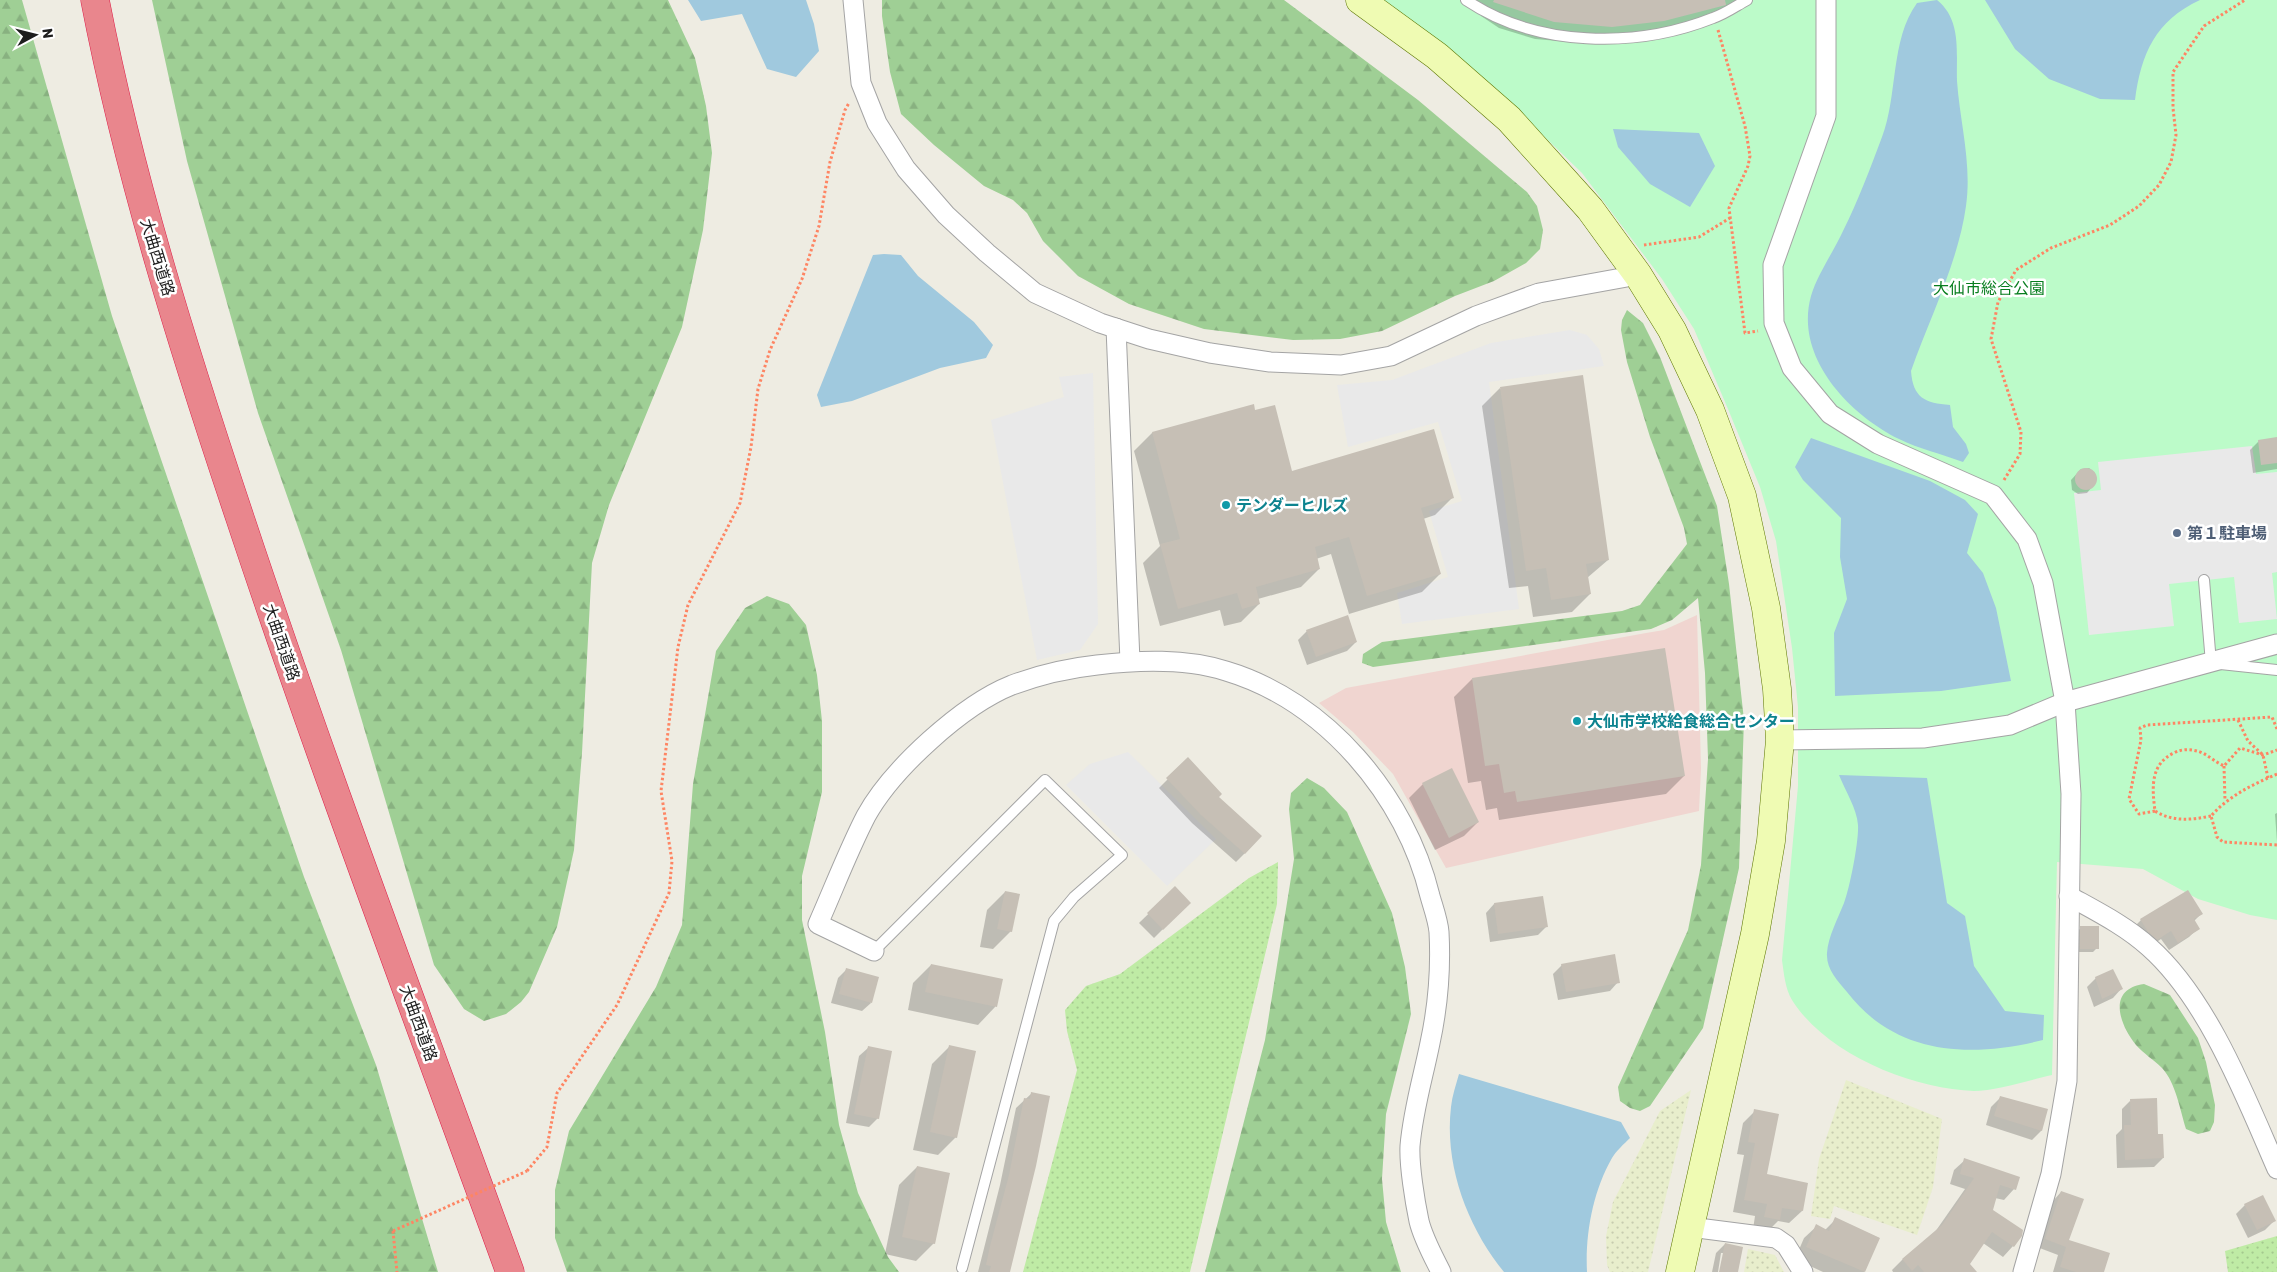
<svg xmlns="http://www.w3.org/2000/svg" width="2277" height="1272" viewBox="0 0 2277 1272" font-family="Rubik,'Noto Sans JP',sans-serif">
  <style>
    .commercial { fill: #f0d5d0 }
    .farmland { fill: url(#farmland-dots) }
    .grass { fill: url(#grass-dots) }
    .forest { fill: url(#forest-firs) }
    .park { fill: #bcfbc9 }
    .parking { fill: #e9e9e9 }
    .water { fill: #a0c9de }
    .shadow { fill: #0003 }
    .building { fill: #c6bfb5 }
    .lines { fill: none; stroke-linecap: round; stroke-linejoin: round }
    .lane-casing { stroke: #a4a4a4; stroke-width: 12 }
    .street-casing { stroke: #a4a4a4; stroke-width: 21 }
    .secondary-casing { stroke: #5c7601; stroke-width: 29 }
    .highway-casing { stroke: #dd1e49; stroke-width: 29 }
    .path { stroke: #fe8563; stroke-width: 3; stroke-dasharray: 2.5 2.5; stroke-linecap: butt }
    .lane { stroke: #fff; stroke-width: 10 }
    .street { stroke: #fff; stroke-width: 19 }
    .secondary { stroke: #effbb3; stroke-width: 28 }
    .highway { stroke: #e9868d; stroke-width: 28 }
    .path-bridge { stroke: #fe8563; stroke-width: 3; stroke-dasharray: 2.5 2.5; stroke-linecap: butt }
    .culture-dot { fill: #0f9aa8; stroke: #fff; stroke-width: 2 }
    .service-dot { fill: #5c6f8a; stroke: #fff; stroke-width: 2 }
    .labels { text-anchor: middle; stroke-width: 5; stroke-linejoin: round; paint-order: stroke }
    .street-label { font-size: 16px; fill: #1d1d1d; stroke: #fff }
    .park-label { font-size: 16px; fill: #087e1f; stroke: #fff }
    .culture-label { font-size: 16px; font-weight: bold; fill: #0d838f; stroke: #fff; text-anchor: start }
    .service-label { font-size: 16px; font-weight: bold; fill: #4e5e75; stroke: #fff; text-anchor: start }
  </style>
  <defs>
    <pattern id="farmland-dots" width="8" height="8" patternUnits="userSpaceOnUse" patternTransform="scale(1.25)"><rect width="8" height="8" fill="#e8eecc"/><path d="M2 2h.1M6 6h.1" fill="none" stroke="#c7ccaf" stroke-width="1.8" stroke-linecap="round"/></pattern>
    <pattern id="grass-dots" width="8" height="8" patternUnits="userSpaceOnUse" patternTransform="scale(1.25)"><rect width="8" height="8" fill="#bfeba5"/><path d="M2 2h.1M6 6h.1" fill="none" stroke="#a4c98e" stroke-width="1.8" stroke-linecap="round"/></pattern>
    <pattern id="forest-firs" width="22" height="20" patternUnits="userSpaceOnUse" patternTransform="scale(1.25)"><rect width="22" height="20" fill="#9fcf95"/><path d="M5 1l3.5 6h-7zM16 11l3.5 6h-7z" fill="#88b180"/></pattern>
  </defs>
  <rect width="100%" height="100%" fill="#eeece2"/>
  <path class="commercial" d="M1697,615L1701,768L1699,811L1446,868L1393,774L1353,732L1319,703L1346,688L1646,633L1664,630Z"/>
  <g class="farmland">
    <path d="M1846,1080L1942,1119L1933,1187L1917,1235L1834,1206L1830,1219L1811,1216L1819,1159Z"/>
    <path d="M1691,1090L1648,1272H1610L1607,1265L1606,1236L1613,1202L1660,1111Z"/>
    <path d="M1748,1249L1775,1255L1784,1272H1744Z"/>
  </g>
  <g class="grass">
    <path d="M1278,862L1277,904L1190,1272H1023L1077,1070L1067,1031L1065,1010L1086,986L1120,974L1249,878Z"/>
    <path d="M2277,1236V1272H2228L2225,1251Z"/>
  </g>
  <g class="forest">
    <path d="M0,0H22L112,316L304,877L376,1065L438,1272H0Z"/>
    <path d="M152,0H668L695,58L706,106L712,153L703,230L682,327L609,505L592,563L582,753L574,850L557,927L529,992L521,1002L506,1014L484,1021L464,1009L434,965L341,650L258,413L187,161Z"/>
    <path d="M882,0H1284L1418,100L1527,192L1537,206L1543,230L1540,249L1526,263L1494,281L1455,296L1382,331L1340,339L1293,340L1204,329L1129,304L1078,276L1043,241L1027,213L1013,200L984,186L934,145L901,114L890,72L882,16Z"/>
    <path d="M1627,310L1643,323L1660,357L1717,506L1729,584L1744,720L1739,868L1703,1028L1650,1106L1640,1111L1630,1108L1620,1101L1618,1087L1688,930L1701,865L1708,759L1705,673L1698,598L1672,620L1651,629L1373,667L1362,663L1363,654L1382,642L1622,611L1640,605L1687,544L1684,528L1650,437L1627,362L1621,330L1622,320Z"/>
    <path d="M767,596L789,604L806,625L817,675L822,721V792L802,876V920L825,1032L839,1125L858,1193L888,1257L899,1272H567L555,1238V1190L569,1131L656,987L682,925L693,784L716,651L745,608Z"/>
    <path d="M1307,778L1324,788L1347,812L1392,913L1405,967L1411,1014L1386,1114L1382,1179L1386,1222L1401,1272H1205L1265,1040L1294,859L1289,809L1291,793Z"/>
    <path d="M2144,984L2170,995L2198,1038L2206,1062L2215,1105L2214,1122L2210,1131L2198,1134L2186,1129C2180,1110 2176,1083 2162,1068C2154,1060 2144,1054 2136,1045C2119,1024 2107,989 2144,984Z"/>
  </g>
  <path class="park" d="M1378,0H2277V920L2250,915L2198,899L2143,869L2057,862L2052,1075C2030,1080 1995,1091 1974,1091C1912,1089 1826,1054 1792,1000C1785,988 1784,974 1782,960L1798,786V707L1792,648L1776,541L1760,487L1728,409L1694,329L1662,279L1582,173L1500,94Z"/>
  <g class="parking">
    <path d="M1570,330L1587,335L1599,349L1604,366L1489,382L1519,609L1402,624L1397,593L1448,577L1429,511L1462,501L1438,422L1348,447L1337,385L1392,380L1491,343Z"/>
    <path d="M1093,373L1098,624L1080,650L1037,660L991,420L1064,397L1059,377Z"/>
    <path d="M2252,446L2256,474L2277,472V572L2272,573L2277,619L2239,623L2234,577L2169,584L2174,626L2089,635L2074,493L2101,490L2098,462Z"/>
    <path d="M1128,752L1216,839L1167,886L1066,785L1090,764Z"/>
  </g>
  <g class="water">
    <path d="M688,0H806L814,24L819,51L796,77L767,69L742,14L701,21Z"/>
    <path d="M1937,0C1962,20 1956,53 1957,81C1960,123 1972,164 1966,206C1958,263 1930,317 1911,371C1913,398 1925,403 1950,405L1953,427L1966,444L1969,453L1963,462C1942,454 1919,449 1899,439C1849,414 1794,357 1811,296C1818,273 1833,253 1843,231C1858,201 1870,169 1882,137C1898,96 1890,40 1917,3Z"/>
    <path d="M1985,0H2200C2155,21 2141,54 2135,100L2100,99L2049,79L2015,49Z"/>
    <path d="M1613,129L1699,133L1715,166L1690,207L1650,184L1618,147Z"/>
    <path d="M884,254L901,255L918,276L974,322L993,345L986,358L940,368L852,401L821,407L817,395L873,255Z"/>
    <path d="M1811,438L1930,481L1965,500L1978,514L1967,553L1983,573L1996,608L2011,681L1941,691L1835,696L1834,633L1847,599L1840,557L1841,518L1803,480L1795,467Z"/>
    <path d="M1839,775L1927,778L1947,903L1965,916L1974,966L2005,1011L2044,1015L2043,1040C1971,1058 1896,1056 1847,992C1837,980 1826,969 1827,953C1828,937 1838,918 1844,903C1850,887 1859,841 1858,825C1857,809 1845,790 1839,775Z"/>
    <path d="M1459,1074L1621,1122L1630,1138C1624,1144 1616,1151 1612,1158C1593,1191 1585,1234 1587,1272H1504C1468,1228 1444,1166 1451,1107C1452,1096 1456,1085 1459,1074Z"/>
  </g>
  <g class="shadow">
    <path d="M1476,0H1743L1734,8L1645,39L1593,44L1535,39L1499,28L1481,16Z"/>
    <path d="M1500,388L1608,560L1587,578L1590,594L1572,612L1533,617L1528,586L1509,588L1482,406Z"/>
    <path d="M1254,411L1292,472L1453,497L1435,515L1423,519L1440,574L1422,592L1349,614L1331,554L1316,559L1319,569L1301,587L1258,599L1259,604L1241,622L1224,626L1220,610L1160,626L1143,563L1160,546L1134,451L1152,433Z"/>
    <path d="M2277,438V469L2253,473L2250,450L2259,441Z"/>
    <path d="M2089,468L2095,473L2096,482L2087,493L2078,494L2072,490L2071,480L2081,469Z"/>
    <path d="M1307,631L1356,642L1347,651L1307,665L1298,640Z"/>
    <path d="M1472,679L1684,776L1666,794L1499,820L1497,808L1486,810L1481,781L1468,783L1454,697Z"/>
    <path d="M1188,759L1218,797L1245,853L1236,862L1192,823L1159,788Z"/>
    <path d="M1423,784L1478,822L1464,836L1435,850L1409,798Z"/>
    <path d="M2277,813V842L2275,814Z"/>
    <path d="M1175,888L1189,903L1154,938L1139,923Z"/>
    <path d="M1005,892L1011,931L993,949L980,947L987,910Z"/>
    <path d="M1494,904L1547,926L1538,935L1490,942L1486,913Z"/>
    <path d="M2201,914L2194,921L2198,928L2189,937L2169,950L2161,939L2148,948L2132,929L2141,920Z"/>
    <path d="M2081,928L2097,948L2093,952H2077V932Z"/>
    <path d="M931,965L1001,980L995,1007L978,1025L908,1010L913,983Z"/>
    <path d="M1562,965L1618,982L1610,991L1558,1000L1553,974Z"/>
    <path d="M847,969L871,1003L862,1011L831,1003L838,978Z"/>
    <path d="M2096,978L2121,989L2113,998L2094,1007L2087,987Z"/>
    <path d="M950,1046L956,1137L938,1155L913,1150L932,1064Z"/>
    <path d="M868,1048L878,1118L869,1127L846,1123L859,1056Z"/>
    <path d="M1032,1093L1009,1272H978L1000,1185L1016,1108Z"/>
    <path d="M2000,1098L2046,1110L2041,1131L2032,1140L1986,1125L1991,1107Z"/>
    <path d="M2130,1101L2157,1135L2163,1158L2154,1167L2117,1168L2116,1135L2122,1129V1109Z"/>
    <path d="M1755,1111L1766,1175L1807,1184L1802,1211L1789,1223L1778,1221L1767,1232L1753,1229L1755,1216L1733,1212L1744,1155L1737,1154L1743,1123Z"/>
    <path d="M1965,1160L2014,1189L2004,1200L1995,1198L1991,1210L2013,1246L2003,1257L1983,1243L1969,1264L1976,1272H1893L1892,1270L1902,1260L1935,1232L1965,1189L1950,1184L1954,1170Z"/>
    <path d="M917,1167L934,1243L916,1261L885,1254L899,1185Z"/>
    <path d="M2061,1192L2068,1241L2103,1272H2053L2058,1255L2037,1247L2053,1201Z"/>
    <path d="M2245,1205L2274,1221L2265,1230L2248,1238L2236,1214Z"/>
    <path d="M1836,1219L1879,1238L1864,1272H1823L1795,1259L1804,1238L1817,1226L1825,1230Z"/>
    <path d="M1725,1244L1737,1272H1720L1724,1253H1721L1718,1272H1712L1716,1253Z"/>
  </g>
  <g class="building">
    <path d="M1494,0H1725L1726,5L1664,21L1612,27L1554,22L1493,2Z"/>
    <path d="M1583,375L1609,560L1586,564L1591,594L1551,600L1546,568L1526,571L1500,387Z"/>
    <path d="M1254,404L1255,410L1275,405L1292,471L1434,429L1454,498L1421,508L1441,574L1367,596L1349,537L1315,547L1320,569L1256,587L1260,604L1242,609L1237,593L1178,609L1160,544L1180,539L1152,432Z"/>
    <path d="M2277,437V463L2261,465L2258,440Z"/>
    <circle cx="2086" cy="479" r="11"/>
    <path d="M1348,615L1357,642L1316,657L1306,630Z"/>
    <path d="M1665,648L1685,776L1517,802L1515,791L1504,793L1499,764L1485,766L1472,678Z"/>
    <path d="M1188,757L1222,794L1219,797L1262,836L1245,854L1201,815L1166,778Z"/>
    <path d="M1452,768L1479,822L1449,838L1422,783Z"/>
    <path d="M1175,886L1191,903L1163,930L1147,913Z"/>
    <path d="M2188,890L2203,914L2194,919L2200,929L2178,943L2171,931L2157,940L2148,932L2140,919Z"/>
    <path d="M1005,891L1020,894L1012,932L997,929Z"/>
    <path d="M1543,896L1548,927L1498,934L1494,903Z"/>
    <rect x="2080" y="926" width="19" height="23"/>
    <path d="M1615,954L1620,983L1566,992L1561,964Z"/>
    <path d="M931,964L1003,979L997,1007L925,992Z"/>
    <path d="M846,968L879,977L872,1003L839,994Z"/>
    <path d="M2113,969L2123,989L2102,999L2095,977Z"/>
    <path d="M949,1045L976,1051L957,1138L930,1132Z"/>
    <path d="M868,1046L892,1051L879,1119L854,1114Z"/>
    <path d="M1031,1092L1050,1096L1036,1166L1010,1272H989L991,1266L986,1265L990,1246L1009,1175L1024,1098L1030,1099Z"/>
    <path d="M2000,1096L2048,1109L2042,1131L1994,1116Z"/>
    <path d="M2157,1098L2158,1134H2163L2164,1158L2125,1160L2124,1125H2131L2130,1099Z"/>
    <path d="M1754,1109L1779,1114L1767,1174L1808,1183L1803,1211L1782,1208L1780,1220L1764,1217L1767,1204L1744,1200L1755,1143L1748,1142Z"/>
    <path d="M1964,1158L2020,1177L2016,1190L2000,1185L1993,1210L2023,1230L2022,1236L2014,1247L1992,1232L1970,1264L1977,1272H1924L1918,1265L1912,1271L1902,1259L1942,1225L1974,1178L1960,1174Z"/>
    <path d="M917,1166L950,1173L935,1244L902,1237Z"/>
    <path d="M2061,1191L2084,1199L2069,1240L2110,1253L2104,1272H2076L2060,1267L2066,1247L2045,1239Z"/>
    <path d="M2263,1195L2276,1221L2257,1230L2244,1204Z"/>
    <path d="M1835,1217L1880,1238L1865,1272L1806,1247L1816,1224L1829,1231Z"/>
    <path d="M1725,1243L1743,1247L1738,1272H1719Z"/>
  </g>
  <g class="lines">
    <g class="lane-casing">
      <g id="lane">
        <path d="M1466,0C1536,47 1635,49 1713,18C1725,14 1736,6 1747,0"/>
        <path d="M2204,580L2211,663L2277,670"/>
        <path d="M874,951L1045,780L1122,855L1074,897L1054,921L962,1268"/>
      </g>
    </g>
    <g class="street-casing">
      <g id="street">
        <path d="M853,0L861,83L877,123L906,169L946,215L987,253L1035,293L1100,323L1149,339L1210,353L1270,362L1341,365L1391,356L1476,316L1539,293L1638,275"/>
        <path d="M1826,0V116L1773,265L1774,323L1792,368L1830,414L1878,444L1993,495L2027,539L2043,583L2065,702L2071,794L2067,1081L2051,1174L2023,1272"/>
        <path d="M1116,328L1130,661"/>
        <path d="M1780,740L1923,738L2010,725L2065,702L2277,644"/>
        <path d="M2069,896C2096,911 2126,926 2149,947C2208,999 2246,1098 2277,1169"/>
        <path d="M874,951L818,924C834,888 848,851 866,816C892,769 962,705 1012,685C1039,675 1069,668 1097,665C1139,660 1185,658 1226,671C1326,701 1406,796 1430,896C1433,907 1438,920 1439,932C1441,969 1438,1006 1430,1043C1423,1078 1413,1110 1410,1146C1409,1165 1415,1202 1419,1221C1423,1238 1433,1256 1441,1272"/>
        <path d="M1690,1227L1776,1238L1786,1245L1803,1272"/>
      </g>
    </g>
    <g class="secondary-casing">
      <path id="secondary" d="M1360,0L1437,56L1509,119L1590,209L1638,275L1672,330L1710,410L1742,496L1766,608L1777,689L1780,740L1771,841L1755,934L1680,1272"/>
    </g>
    <g class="highway-casing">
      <path id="highway" d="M95,0C129,176 183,348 240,518C324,771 419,1021 510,1272"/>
    </g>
    <g class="path">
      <path d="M1718,30L1745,126L1750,156L1748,166L1729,208L1745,333L1758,331"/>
      <path d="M1644,245L1699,237L1730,218"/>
      <path d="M2004,480L2020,454L2021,432L1991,339L1998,302L2016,270L2051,248L2110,225L2139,206L2159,185L2171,162L2176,135L2173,108V72L2204,26L2245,0"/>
      <path d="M2238,720L2248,741L2263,755L2268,778"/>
      <path d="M2224,766L2225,801"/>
      <path d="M2277,774C2252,785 2230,795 2211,816L2217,837L2223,842L2277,845"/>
      <path d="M2155,811L2139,814L2129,799L2141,740L2140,728L2147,725L2272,717L2277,729"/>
      <path d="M2211,816C2191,820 2173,822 2155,811C2152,788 2150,764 2174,753C2181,749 2189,749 2197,751C2206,753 2215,762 2224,766L2240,748L2263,755L2277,750"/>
      <path d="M527,1171L547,1147L557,1093L617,1005L669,893L672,861L661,791L678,647L688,605L740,503L751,447L758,389L770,350L802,279L819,226L830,162L845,110L849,103"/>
      <path d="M393,1231L397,1272"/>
    </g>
    <use href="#lane" class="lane"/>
    <use href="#street" class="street"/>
    <use href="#secondary" class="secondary"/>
    <use href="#highway" class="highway"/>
    <path class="path-bridge" d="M393,1231L527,1171"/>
  </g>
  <g class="culture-dot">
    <circle cx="1226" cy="505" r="5"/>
    <circle cx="1577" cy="721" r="5"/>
  </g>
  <circle class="service-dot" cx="2177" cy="533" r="5"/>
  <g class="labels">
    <g class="street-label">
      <text transform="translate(158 257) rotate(73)" y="6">大曲西道路</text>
      <text transform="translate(282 642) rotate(71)" y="6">大曲西道路</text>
      <text transform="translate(419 1023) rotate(70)" y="6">大曲西道路</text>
    </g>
    <g class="park-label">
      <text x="1989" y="294">大仙市総合公園</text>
    </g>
    <g class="culture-label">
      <text x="1236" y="511">テンダーヒルズ</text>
      <text x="1587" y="727">大仙市学校給食総合センター</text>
    </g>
    <g class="service-label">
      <text x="2187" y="539">第１駐車場</text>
    </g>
  </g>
  <g transform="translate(35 35) rotate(83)" stroke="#ffffff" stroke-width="4" paint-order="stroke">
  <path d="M0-4L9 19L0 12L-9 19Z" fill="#1d1d1d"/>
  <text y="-8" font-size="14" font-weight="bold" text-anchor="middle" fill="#1d1d1d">N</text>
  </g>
</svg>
